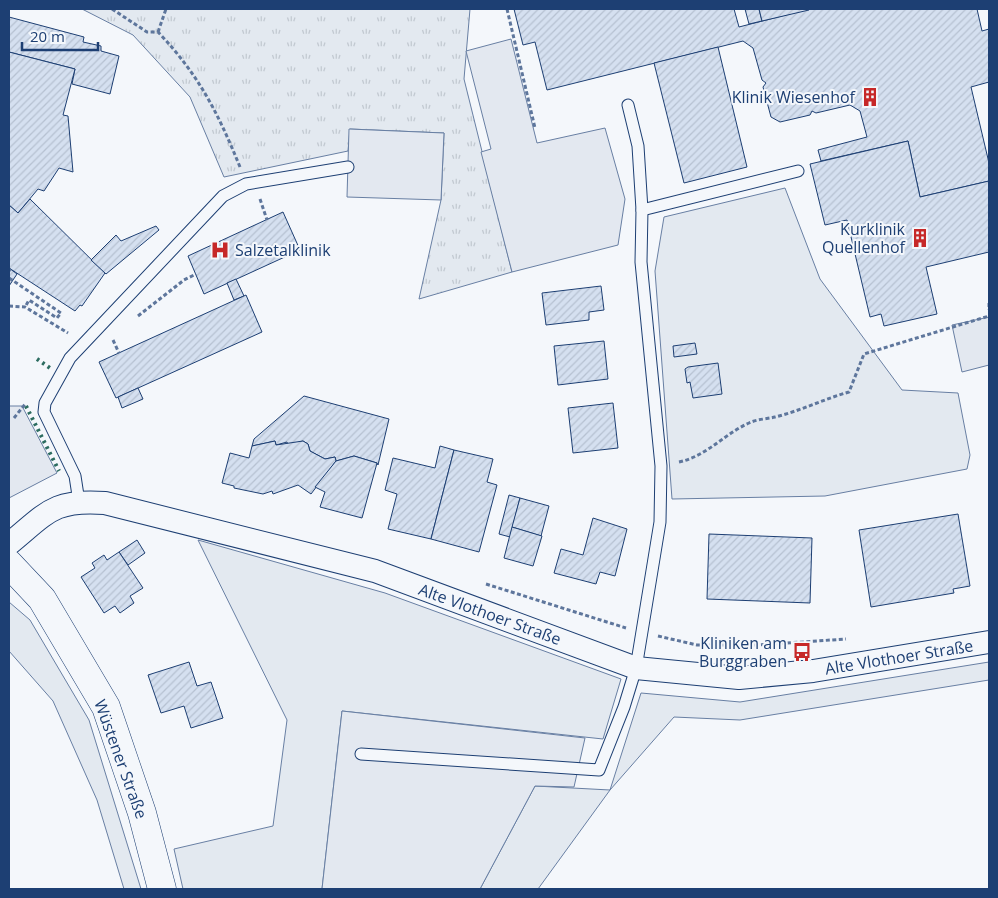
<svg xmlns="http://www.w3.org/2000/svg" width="998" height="898" viewBox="0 0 998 898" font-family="'Open Sans',sans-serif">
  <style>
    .green { fill: #e3e9f0; stroke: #687fa3 }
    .park { fill: url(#park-tufts); stroke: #687fa3 }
    .parking { fill: #e3e8f0; stroke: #687fa3 }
    .building { fill: url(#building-hatch); stroke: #1d3f73 }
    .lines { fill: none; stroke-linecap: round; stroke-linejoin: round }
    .service-casing { stroke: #1d3f73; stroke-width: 13 }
    .minor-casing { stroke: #1d3f73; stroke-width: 24 }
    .secondary-casing { stroke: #1d3f73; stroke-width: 29 }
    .path { stroke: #5e769c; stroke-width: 3; stroke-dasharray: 4 2.5; stroke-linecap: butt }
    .service { stroke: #f4f7fb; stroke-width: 11 }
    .minor { stroke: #f4f7fb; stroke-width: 22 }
    .secondary { stroke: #f4f7fb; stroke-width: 28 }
    .hedge { stroke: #2c6c60; stroke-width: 4; stroke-dasharray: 2.5 4; stroke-linecap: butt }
    .labels { text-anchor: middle; stroke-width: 4; stroke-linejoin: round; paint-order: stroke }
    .poi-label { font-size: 16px; fill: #1d3f73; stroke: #f4f7fb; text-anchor: end }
    .street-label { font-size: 16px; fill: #1d3f73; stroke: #f4f7fb }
  </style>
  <defs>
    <pattern id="park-tufts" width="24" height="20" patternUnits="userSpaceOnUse" patternTransform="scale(1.25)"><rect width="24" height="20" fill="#e3e9f0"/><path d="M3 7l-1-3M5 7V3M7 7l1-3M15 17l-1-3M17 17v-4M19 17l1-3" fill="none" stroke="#c2c9d1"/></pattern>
    <pattern id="building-hatch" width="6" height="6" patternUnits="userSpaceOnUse" patternTransform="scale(1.25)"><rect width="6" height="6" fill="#d5e0f0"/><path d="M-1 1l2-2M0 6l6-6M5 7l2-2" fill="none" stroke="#b6c1d1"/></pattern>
  </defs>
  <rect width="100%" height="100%" fill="#f4f7fb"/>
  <g class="green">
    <path d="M785,188L820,279L902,390L958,393L970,455L967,469L825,496L672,499L655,271L664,217Z"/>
    <path d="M198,540L385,593L621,679L603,739L342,711L322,889H183L174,849L273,826L287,720Z"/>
    <path d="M9,602L30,620L89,720L141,889H124L97,800L53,701L9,651Z"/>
    <path d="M989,662V680L740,720L674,717L610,790L538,889H480L535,786L610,790L641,693L740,702Z"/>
  </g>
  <path class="park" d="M82,9H470L464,79L512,272L419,299L441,200L444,133L350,129L348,151L224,177L190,97L133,35Z"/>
  <g class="parking">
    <path d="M511,39L537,143L605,128L625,199L618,245L512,272L481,152L491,149L466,51Z"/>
    <path d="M349,129L444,133L441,200L347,197Z"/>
    <path d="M989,317V365L962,372L952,325Z"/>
    <path d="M9,406H22L57,473L9,498Z"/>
    <path d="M342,711L585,738L574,787L535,786L480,889H322Z"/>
  </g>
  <g class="building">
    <path d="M514,9H734L739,27L809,9H977L982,31L989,29V82L971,87L989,163V181L920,197L908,141L821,161L818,150L867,137L860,111L850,105L816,113L812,111L810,115L780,122L771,117L763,87L766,83L762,80L753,48L743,41L547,90L535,42L523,45Z"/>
    <path d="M745,9H759L762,21L749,24Z"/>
    <path d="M759,9H809V10L762,21Z"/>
    <path d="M9,17L84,37L83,42L101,46V51L119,56L110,94L72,84L75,69L9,52Z"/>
    <path d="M718,47L747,167L684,183L654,63Z"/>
    <path d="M9,52L75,69L63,115L68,116L73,172L59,168L44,191L38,189L18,213L9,205Z"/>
    <path d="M908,141L920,197L989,181V252L926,267L937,314L884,326L881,314L870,317L847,220L825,225L810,164Z"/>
    <path d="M30,199L105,273L82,306L80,305L75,311L9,268V205L18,213Z"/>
    <path d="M283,212L300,250L204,294L188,256Z"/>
    <path d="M156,226L159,230L106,274L91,260L116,235L121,241Z"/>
    <path d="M9,268L17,274L9,286Z"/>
    <path d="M236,279L244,296L234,300L227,283Z"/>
    <path d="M601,286L604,310L589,312V320L546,325L542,293Z"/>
    <path d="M246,295L262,332L116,398L99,362Z"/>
    <path d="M604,341L608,379L558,385L554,346Z"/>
    <path d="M695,343L697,354L674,357L673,346Z"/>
    <path d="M718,363L722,394L693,398L690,382L687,383L685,369L688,367Z"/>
    <path d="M138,388L143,399L122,408L118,397Z"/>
    <path d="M304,396L389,419L378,465L377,463L354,456L336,461L335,457L325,459L310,451L308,444L303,441L288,445L287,442L276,445L275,441L252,446L254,439Z"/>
    <path d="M613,403L618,448L573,453L568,408Z"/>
    <path d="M275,441L276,445L303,441L308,444L310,451L325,459L335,457L336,461L311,494L298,485L273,494L272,491L263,494L234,488V486L222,483L230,453L249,458L252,446Z"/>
    <path d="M440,446L454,450L431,539L388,529L397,494L385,490L393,458L435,468Z"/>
    <path d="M454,450L493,459L487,482L497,485L479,552L431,539Z"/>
    <path d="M354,456L377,463L362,518L320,507L325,492L315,487L336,461Z"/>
    <path d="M509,495L520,498L510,537L499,534Z"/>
    <path d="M520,498L549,506L541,536L512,527Z"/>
    <path d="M958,514L970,586L953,589L954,593L871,607L859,530Z"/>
    <path d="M593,518L627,529L615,576L600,572L596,584L554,573L561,549L583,555Z"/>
    <path d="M512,527L542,536L533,566L504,558Z"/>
    <path d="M709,534L812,538L810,603L707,599Z"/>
    <path d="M137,540L145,553L128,565L119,552Z"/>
    <path d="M119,552L143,588L130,596L134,603L120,613L115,606L104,613L81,577L95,568L92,563L104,555L107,560Z"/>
    <path d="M189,662L197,686L211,682L223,718L191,728L184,706L161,713L148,675Z"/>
  </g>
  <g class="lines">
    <g class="service-casing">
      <g id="service">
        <path d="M642,210L798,171"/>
        <path d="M79,502L75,476L44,412L45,403L70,358L223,196L246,184L348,167"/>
        <path d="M361,754L599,770L624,707L636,668L660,522L661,466L641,262L642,210L638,146L628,105"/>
      </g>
    </g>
    <g class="minor-casing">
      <path id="minor" d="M9,544C47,513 53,499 105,503L375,571L636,668L739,678L813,671L989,642"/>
    </g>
    <g class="secondary-casing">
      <path id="secondary" d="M9,564L42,599L106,707L142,813L162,889"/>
    </g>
    <g class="path">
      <path d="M112,9L147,32H158C199,75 218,113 240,167"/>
      <path d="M507,9L535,128"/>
      <path d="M158,32L166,9"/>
      <path d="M260,199L267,220"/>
      <path d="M9,271L10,269"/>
      <path d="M9,278L61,313L57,318L29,300L25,307"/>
      <path d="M989,303V310"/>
      <path d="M9,306L25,307L68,333"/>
      <path d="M138,316L184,280L196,274"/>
      <path d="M113,340L119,353"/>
      <path d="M14,418L26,403"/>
      <path d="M679,462C707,456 724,434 749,423C757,419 767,419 775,417C800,411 824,399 849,392L864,354L989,316"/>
      <path d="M486,584L626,628"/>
      <path d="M658,636L697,645H758L846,639"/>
    </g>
    <use href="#service" class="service"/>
    <use href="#minor" class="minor"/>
    <use href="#secondary" class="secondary"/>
    <g class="hedge">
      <path d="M37,359L53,370"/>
      <path d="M26,406L59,471"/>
    </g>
  </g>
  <defs>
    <g id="building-bare" transform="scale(1.5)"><path d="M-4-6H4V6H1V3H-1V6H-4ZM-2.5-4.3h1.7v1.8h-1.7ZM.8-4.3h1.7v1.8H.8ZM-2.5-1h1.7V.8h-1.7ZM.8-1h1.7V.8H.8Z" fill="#c62828" stroke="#f4f7fb" stroke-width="2.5" paint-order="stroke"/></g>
    <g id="hospital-bare" transform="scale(1.5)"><path d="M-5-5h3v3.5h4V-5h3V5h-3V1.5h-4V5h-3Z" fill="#c62828" stroke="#f4f7fb" stroke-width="2.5" paint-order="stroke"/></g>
    <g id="bus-bare" transform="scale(1.5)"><path d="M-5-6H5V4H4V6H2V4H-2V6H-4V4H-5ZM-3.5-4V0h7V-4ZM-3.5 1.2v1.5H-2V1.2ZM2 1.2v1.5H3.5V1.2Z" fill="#c62828" stroke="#f4f7fb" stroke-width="2.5" paint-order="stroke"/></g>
  </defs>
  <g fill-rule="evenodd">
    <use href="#building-bare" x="870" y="97"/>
    <use href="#building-bare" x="920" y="238"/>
    <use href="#hospital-bare" x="220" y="250"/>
    <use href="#bus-bare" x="802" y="652"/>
  </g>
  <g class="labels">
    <g class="poi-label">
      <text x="855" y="103">Klinik Wiesenhof</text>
      <text x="905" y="235">Kurklinik<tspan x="905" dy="18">Quellenhof</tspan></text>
      <text x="235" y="256" text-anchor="start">Salzetalklinik</text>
      <text x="787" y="649">Kliniken am<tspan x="787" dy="18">Burggraben</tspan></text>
    </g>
    <g class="street-label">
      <text transform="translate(490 614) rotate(20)" y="6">Alte Vlothoer Straße</text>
      <text transform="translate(899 657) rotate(-9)" y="6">Alte Vlothoer Straße</text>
      <text transform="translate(121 759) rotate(70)" y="6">Wüstener Straße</text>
    </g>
  </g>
  <rect width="998" height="898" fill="none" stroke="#1d3f73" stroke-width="20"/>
  <path d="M22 42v8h76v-8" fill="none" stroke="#1d3f73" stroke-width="2.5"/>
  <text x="30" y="42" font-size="15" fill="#1d3f73" stroke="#f4f7fb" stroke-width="4" paint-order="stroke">20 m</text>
</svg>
